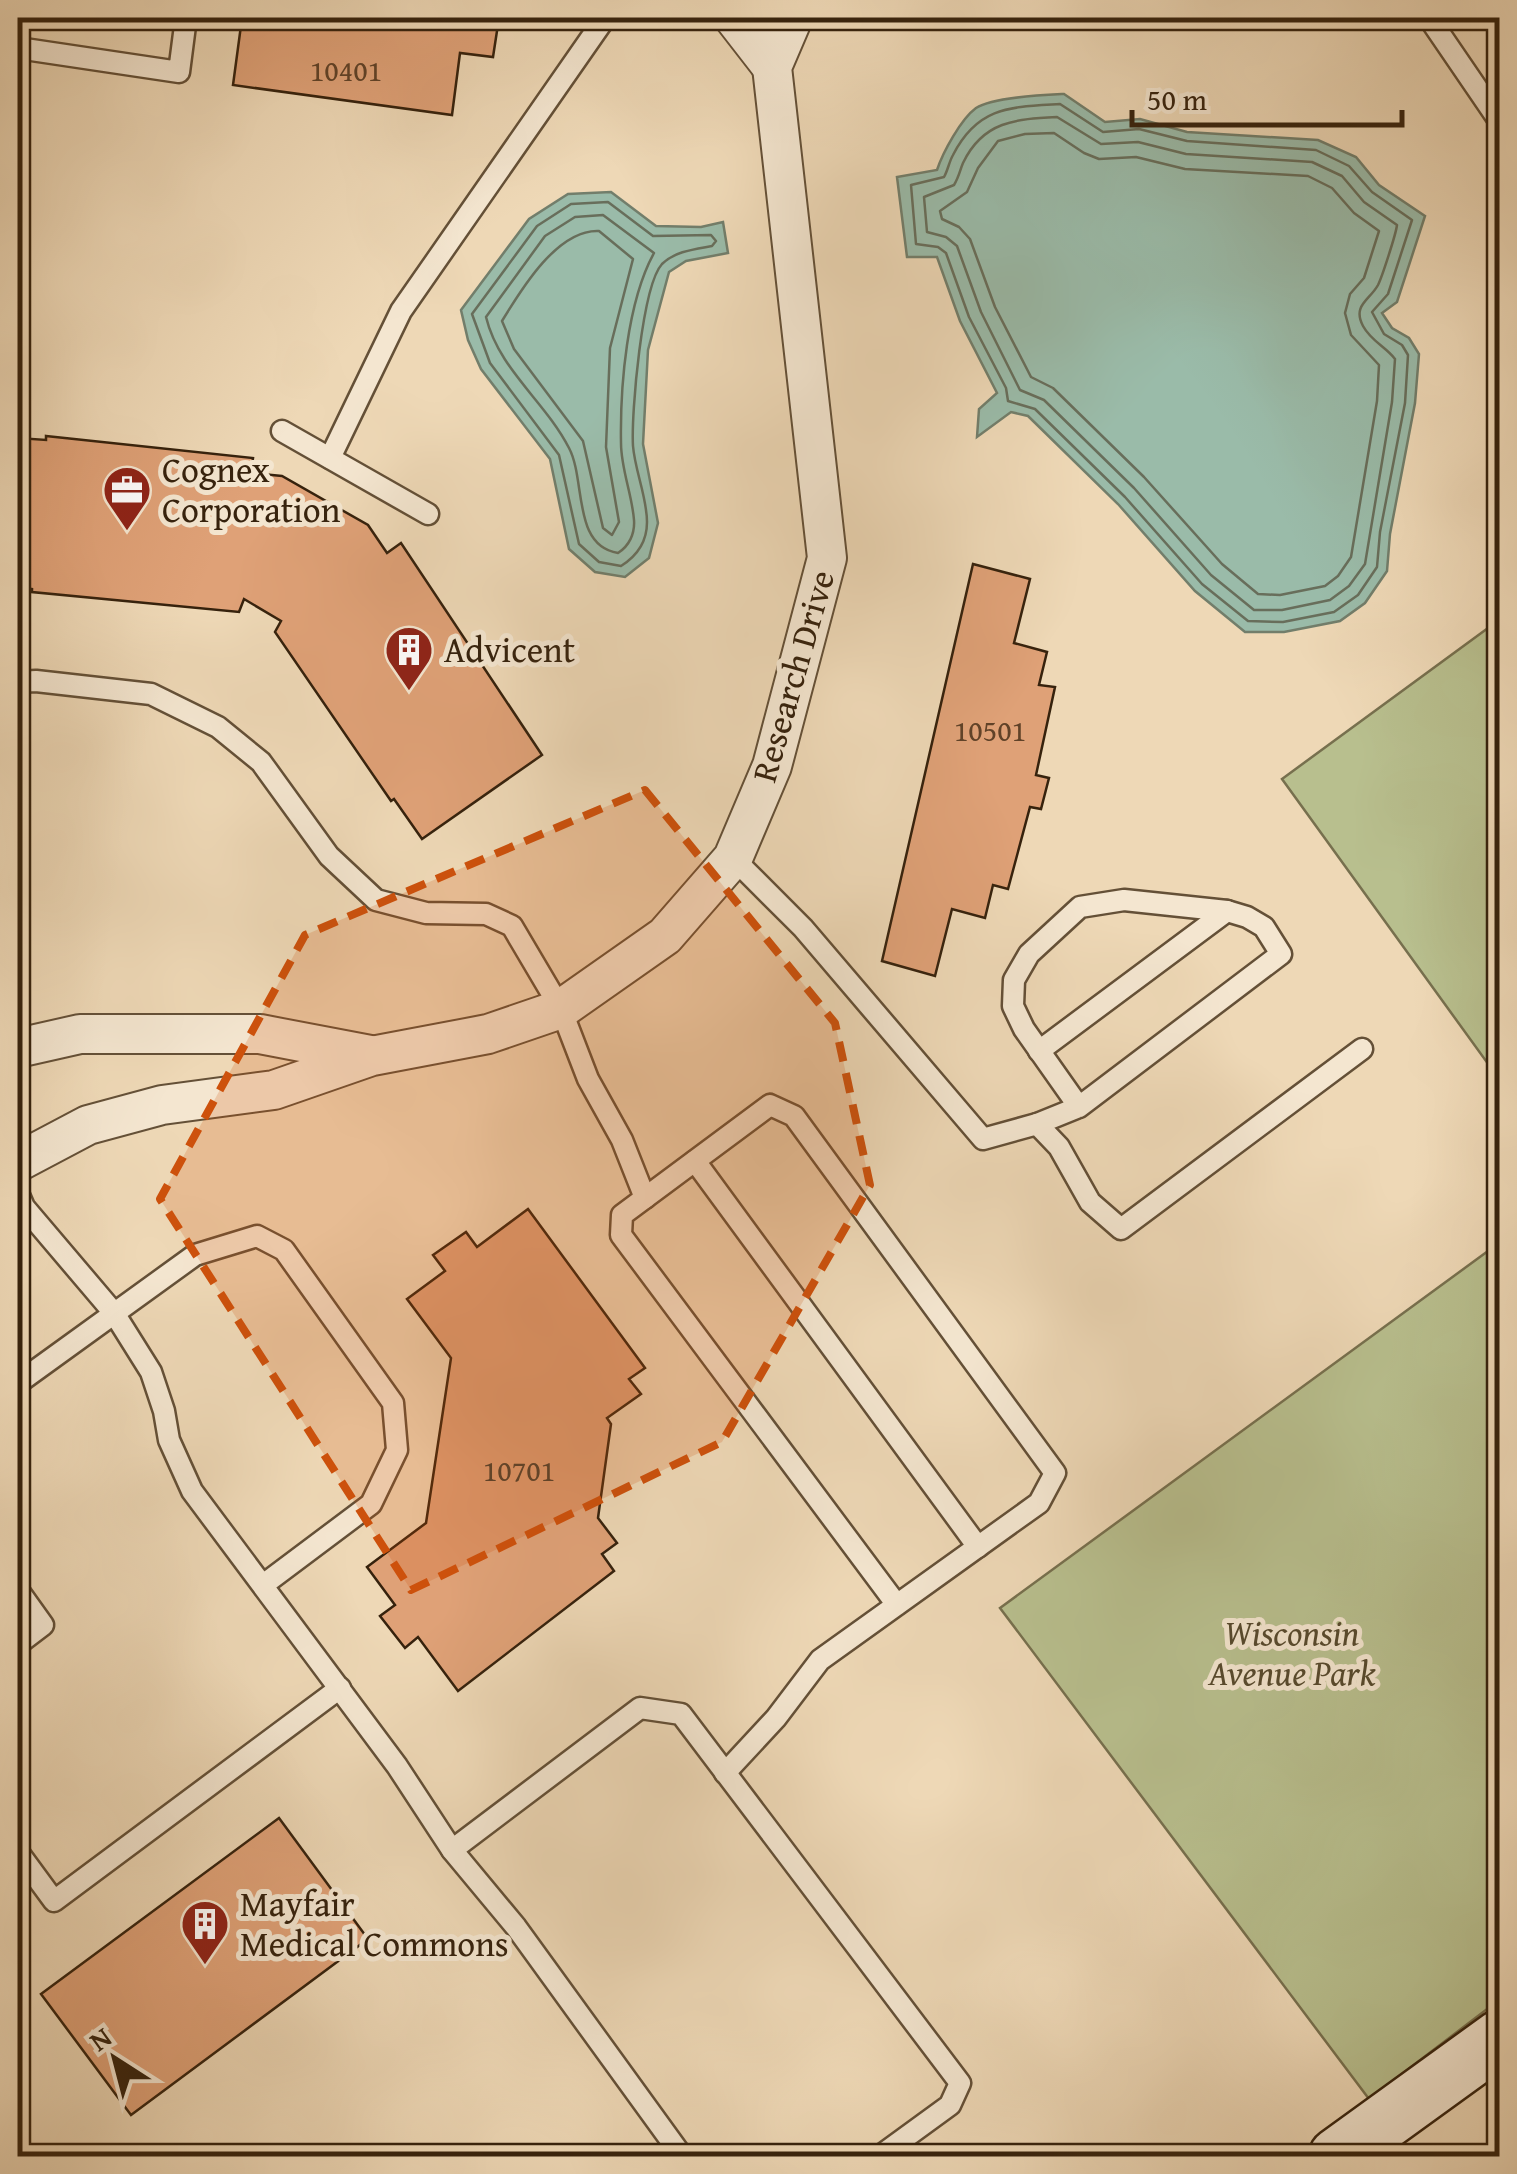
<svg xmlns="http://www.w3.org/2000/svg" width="1517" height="2174" viewBox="0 0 1517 2174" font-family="'Gentium Book Plus',serif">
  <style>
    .green { fill: #b8bf8e; stroke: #77704e; stroke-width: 2.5 }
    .water { fill: #9abba9; stroke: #727e6b; stroke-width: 2.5 }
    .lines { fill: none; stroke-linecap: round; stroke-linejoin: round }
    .shore { stroke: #686e5b; stroke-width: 2.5 }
    .building { fill: #dfa177; stroke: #36220d; stroke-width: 2.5 }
    .lane-casing { stroke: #645037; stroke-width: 25 }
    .street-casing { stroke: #645037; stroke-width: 42 }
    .secondary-casing { stroke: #36220d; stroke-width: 60 }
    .lane { stroke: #f4e6d0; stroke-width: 20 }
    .street { stroke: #f4e6d0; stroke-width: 38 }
    .secondary { stroke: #f4e6d0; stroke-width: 55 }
    .marked { fill: #cd510c; fill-opacity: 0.2; stroke: #cd510c; stroke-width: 8; stroke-dasharray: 20 12; stroke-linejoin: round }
    .labels { text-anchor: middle; stroke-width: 10; stroke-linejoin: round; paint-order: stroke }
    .number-label { font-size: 30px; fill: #604228 }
    .poi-label { font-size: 35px; fill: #36220d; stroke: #f4e6d0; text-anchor: start }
    .street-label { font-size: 35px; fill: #36220d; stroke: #f4e6d0 }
    .park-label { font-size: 35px; font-style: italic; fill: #56492d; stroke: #f4e6d0 }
  </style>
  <rect width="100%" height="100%" fill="#eed8b6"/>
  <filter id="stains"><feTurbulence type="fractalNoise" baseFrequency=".002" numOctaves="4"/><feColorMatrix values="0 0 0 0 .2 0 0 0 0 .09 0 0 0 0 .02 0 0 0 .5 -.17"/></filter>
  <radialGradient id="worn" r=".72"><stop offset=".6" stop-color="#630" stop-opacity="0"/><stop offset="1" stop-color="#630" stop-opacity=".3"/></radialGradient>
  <g class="green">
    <path d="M1499,620V1079L1282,779Z"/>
    <path d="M1499,1243V2000L1369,2099L1000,1608Z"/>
  </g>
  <g class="water">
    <path d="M1064,94L1105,122L1140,119L1187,132L1318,140L1356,157L1379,185L1425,216L1397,302L1382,313L1392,328L1409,338L1419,354L1415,403L1390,534L1387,571L1365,603L1340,621L1284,632H1245L1195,591L1118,504L1028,416L1011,412L977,437L979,409L997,393L960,321L937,257H907L897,177L937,170C943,152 961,119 976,108C993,97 1043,95 1064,94Z"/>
    <path d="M611,192L656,226L701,227L723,222L728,253L686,261L669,272L648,350L643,444L658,523L649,558L625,577L595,572L569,549L550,459L481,369L468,340L461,310L529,219L568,194Z"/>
  </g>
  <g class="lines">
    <g class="shore">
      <path d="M1060,104L1103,132L1139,129L1187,141L1316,150L1349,166L1372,192L1412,220L1388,294L1372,312L1384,334L1402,345L1408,355L1405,403L1380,532L1377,567L1358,595L1334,612L1283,622L1248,621L1202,584L1125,497L1035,409L1008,401L1006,388L969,317L946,253L938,247L916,244L911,185L944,177C948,170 949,162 953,155C978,106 1011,107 1060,104Z"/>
      <path d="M1057,117L1101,144L1138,142L1186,154L1312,162L1342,176L1364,202L1397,225C1396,234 1382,277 1378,285C1370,300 1352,305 1363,326C1371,341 1386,347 1395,359L1392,402L1365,564L1349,586L1330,600L1282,610H1254L1211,575L1134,488L1044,400L1020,390L981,312L957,246L946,237L927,232L924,197L954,185C959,177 960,170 963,163C983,121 1016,119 1057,117Z"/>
      <path d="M1054,133L1084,153L1099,159L1136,157L1185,169L1308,176L1332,188L1354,213L1379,231L1364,278L1350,294L1345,313L1351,335L1379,365L1377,401L1351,557L1338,576L1325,586L1280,595L1258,594L1222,564L1144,477L1053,388L1031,377L995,307L970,239L959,227L942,219L940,211L967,192L978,168L998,141L1025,134Z"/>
      <path d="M608,202L653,236L711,235L716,241L712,246C696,249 675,251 662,264C642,286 631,414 633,446C635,471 647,497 647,522C647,542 637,556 621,566L599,562L579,544L559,455L490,363L472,314L537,226L571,204Z"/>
      <path d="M603,215L654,253C627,302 620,386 621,443C621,469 632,494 634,520C635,534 629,546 618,553C572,546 586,480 569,448C545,401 499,370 486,317L545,236L575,217Z"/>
      <path d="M599,231L633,259L610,348L606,447L619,522L612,535L603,528L583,441L514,349L502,321C522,288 558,229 599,231Z"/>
    </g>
  </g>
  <g class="building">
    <path d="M242,18H499L493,57L460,53L452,115L233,85Z"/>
    <path d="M46,436L253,458L251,473L282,476L368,525L387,553L401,543L542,755L422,839L394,799L391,801L275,632L281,621L244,599L239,612L32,592V589L18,587V438L46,440Z"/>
    <path d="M973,564L1030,579L1014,643L1047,652L1039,685L1055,687L1036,775L1049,778L1041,809L1030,807L1008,889L993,885L985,918L952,909L935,976L882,961Z"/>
    <path d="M528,1209L645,1368L629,1379L641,1394L607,1418L611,1424L598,1518L617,1543L602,1554L614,1571L458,1691L418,1637L405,1648L380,1616L395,1605L367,1567L426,1523L451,1358L407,1299L445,1271L433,1255L466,1232L477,1247Z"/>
    <path d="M279,1818L368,1939L131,2115L41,1994Z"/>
  </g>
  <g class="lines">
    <g class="lane-casing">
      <g id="lane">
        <path d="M1429,18L1500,122"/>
        <path d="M18,48L179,72L186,18"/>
        <path d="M282,431L428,514"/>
        <path d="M330,458L401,311L605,18"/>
        <path d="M18,682L36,681L151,694L218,727L261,762L329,856L376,900L426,913L486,914L512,926L561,1009L588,1079L622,1140L645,1198"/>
        <path d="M733,858L803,928L983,1139L1037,1124L1059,1147L1090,1202L1121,1229L1362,1049"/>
        <path d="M1039,1051L1227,911"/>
        <path d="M1037,1124L1079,1107L1281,954L1264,927L1247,917L1227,911L1124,900L1080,907L1029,954L1014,980L1013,1006L1024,1029L1079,1107"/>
        <path d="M695,1161L978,1547"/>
        <path d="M18,1193L24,1207L114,1313L151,1372L164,1411L169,1440L192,1491L397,1766L452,1850L516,1927L682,2156"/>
        <path d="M18,1383L195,1255L257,1236L284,1250L393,1403L397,1450L371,1504L263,1585"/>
        <path d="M18,1590L43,1625L18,1644"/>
        <path d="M725,1773L776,1718L820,1660L1039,1503L1055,1473L794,1116L770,1105L622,1215L621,1235L897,1605"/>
        <path d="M452,1850L640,1708L681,1714L960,2083L950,2105L880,2156"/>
        <path d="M18,1852L54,1901L340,1688"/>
      </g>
    </g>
    <g class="street-casing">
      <g id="street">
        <path d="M734,18L772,67"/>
        <path d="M18,1048L80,1034H260L370,1055"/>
        <path d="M18,1162L88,1125L162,1105L274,1090L372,1056L488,1034L561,1009L665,936L733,858L772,766L827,558L772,67L793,18"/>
      </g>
    </g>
    <g class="secondary-casing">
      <path id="secondary" d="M1337,2156L1500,2038"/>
    </g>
    <use href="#lane" class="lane"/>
    <use href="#street" class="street"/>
    <use href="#secondary" class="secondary"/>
  </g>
  <path class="marked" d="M645,790L835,1023L870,1185L722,1442L411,1590L160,1199L305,935Z"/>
  <defs>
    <g id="office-pin" transform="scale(2.5)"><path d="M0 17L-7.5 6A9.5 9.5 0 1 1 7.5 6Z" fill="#8f2418" stroke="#f4e6d0"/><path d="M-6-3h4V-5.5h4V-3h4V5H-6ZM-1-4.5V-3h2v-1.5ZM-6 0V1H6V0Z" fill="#fff"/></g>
    <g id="building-pin" transform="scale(2.5)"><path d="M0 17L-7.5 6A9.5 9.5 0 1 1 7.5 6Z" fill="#8f2418" stroke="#f4e6d0"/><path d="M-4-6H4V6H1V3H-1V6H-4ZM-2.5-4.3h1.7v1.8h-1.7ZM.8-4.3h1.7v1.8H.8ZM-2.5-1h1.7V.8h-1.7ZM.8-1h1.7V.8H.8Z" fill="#fff"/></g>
  </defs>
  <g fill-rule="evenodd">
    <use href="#office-pin" x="127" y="490"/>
    <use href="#building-pin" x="409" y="650"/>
    <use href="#building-pin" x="205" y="1924"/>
  </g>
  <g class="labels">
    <g class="number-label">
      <text x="346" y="81">10401</text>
      <text x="990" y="741">10501</text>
      <text x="519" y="1481">10701</text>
    </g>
    <g class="poi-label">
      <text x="162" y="482">Cognex<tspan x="162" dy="40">Corporation</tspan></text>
      <text x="444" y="662">Advicent</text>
      <text x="240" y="1916">Mayfair<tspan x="240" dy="40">Medical Commons</tspan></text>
    </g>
    <g class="street-label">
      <text transform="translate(793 676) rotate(-74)" y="12">Research Drive</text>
    </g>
    <g class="park-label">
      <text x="1292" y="1645">Wisconsin<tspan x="1292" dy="40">Avenue Park</tspan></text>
    </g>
  </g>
  <rect width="1517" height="2174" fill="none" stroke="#eed8b6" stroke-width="60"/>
  <rect x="20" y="20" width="1477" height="2134" fill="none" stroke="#36220d" stroke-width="5"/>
  <rect x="30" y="30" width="1457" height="2114" fill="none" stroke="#36220d" stroke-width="2.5"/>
  <g transform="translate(115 2059) rotate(324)" stroke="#f4e6d0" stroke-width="8" paint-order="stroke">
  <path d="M0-8L18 38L0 25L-18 38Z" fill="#36220d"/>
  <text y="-15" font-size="28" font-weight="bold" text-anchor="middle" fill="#36220d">N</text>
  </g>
  <path d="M1132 110v15h270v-15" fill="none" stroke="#36220d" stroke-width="5"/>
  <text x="1147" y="110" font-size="30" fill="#36220d" stroke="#f4e6d0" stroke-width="8" paint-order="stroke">50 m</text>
  <rect width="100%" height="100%" filter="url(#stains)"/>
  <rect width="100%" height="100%" fill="url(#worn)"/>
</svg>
